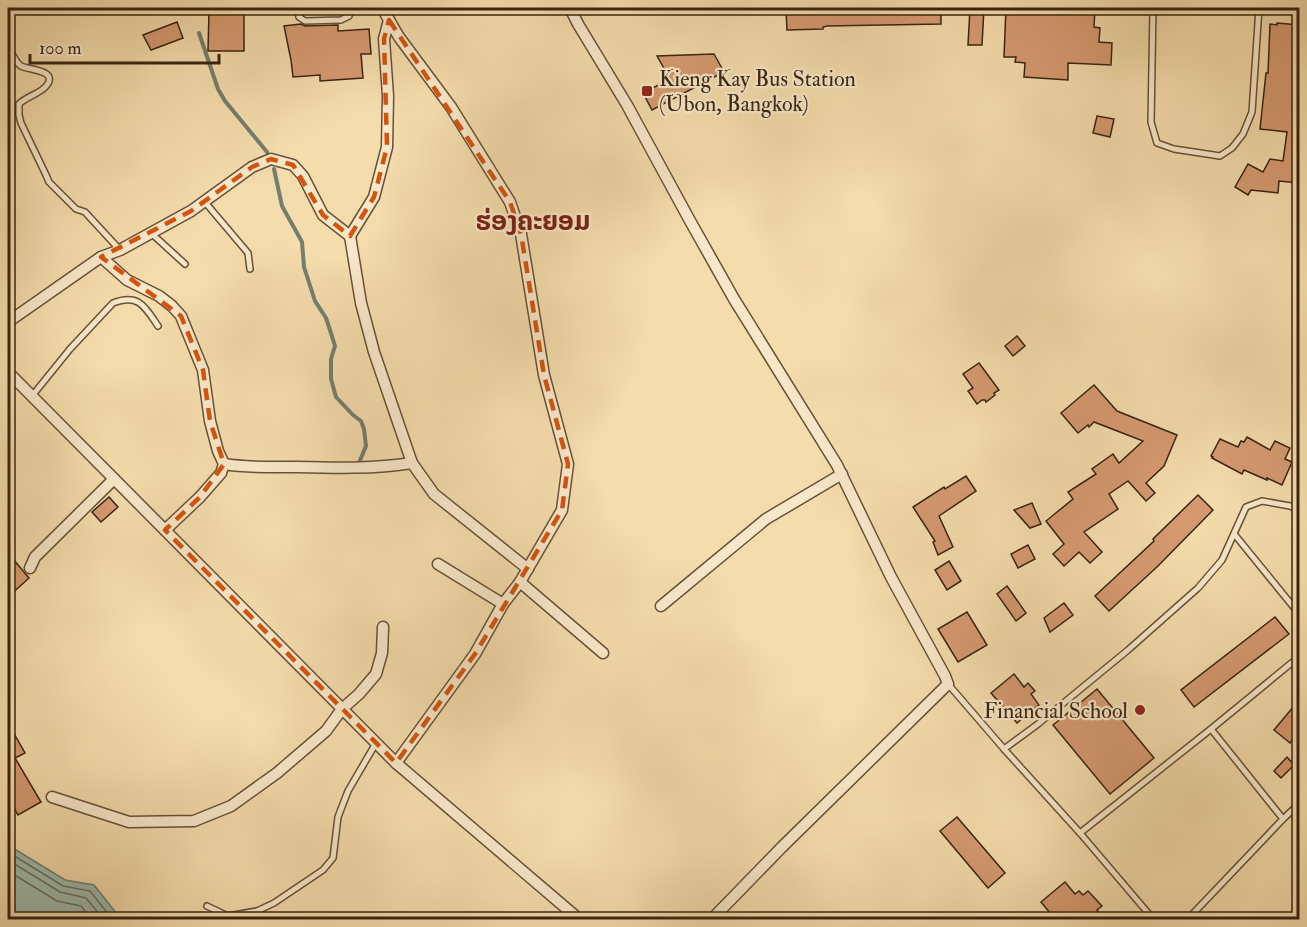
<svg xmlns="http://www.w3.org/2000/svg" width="1307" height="927" viewBox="0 0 1307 927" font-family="'IM FELL Double Pica','Noto Sans Lao',serif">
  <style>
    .water { fill: #9cbbad; stroke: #747f6f; stroke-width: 1.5 }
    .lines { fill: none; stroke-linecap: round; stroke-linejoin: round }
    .shore { stroke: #6a7060; stroke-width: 1.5 }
    .stream { stroke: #747f6f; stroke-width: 4 }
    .building { fill: #d69a71; stroke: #382412; stroke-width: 1.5 }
    .lane-casing { stroke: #675238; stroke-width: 8 }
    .street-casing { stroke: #675238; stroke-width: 13 }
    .lane { stroke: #f8e8c9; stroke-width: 5 }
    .street { stroke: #f8e8c9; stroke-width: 10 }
    .marked { fill: none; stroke: #d6540d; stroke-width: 4.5; stroke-dasharray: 12 8; stroke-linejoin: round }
    .poi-dot { fill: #8f2418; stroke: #f8e8c9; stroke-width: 2 }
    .labels { text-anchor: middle; stroke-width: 4.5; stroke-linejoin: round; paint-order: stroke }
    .poi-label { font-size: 22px; fill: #382412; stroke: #f8e8c9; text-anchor: start }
    .quarter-label { font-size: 26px; font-weight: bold; fill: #7a1f14; stroke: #f8e8c9 }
  </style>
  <rect width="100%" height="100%" fill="#f5dcac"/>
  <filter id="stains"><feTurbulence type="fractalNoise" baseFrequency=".00333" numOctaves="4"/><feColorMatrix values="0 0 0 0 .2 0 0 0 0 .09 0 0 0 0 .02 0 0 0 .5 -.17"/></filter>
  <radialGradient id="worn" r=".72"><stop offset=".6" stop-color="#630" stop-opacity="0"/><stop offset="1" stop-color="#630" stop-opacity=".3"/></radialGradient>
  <path class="water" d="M8,845L65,880L94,885L121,919H8Z"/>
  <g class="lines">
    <g class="shore">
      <path d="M8,852L63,886L90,891L113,920"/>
      <path d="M8,860L60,892L86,898L104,920"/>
      <path d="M8,871L57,901L81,906L92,920"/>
    </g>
    <g class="stream">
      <path d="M199,33L218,89L225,101L267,152"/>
      <path d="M274,169L282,206L302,242L304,267L315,301L326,318L330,330L335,346L331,359V379L336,397L353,415L361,421L364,429L366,446L359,463"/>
    </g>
  </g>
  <g class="building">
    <path d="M895,8H941V24L827,26L823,27V29L787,30L786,11Z"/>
    <path d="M970,8H984L982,45H968Z"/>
    <path d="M1006,8H1095L1094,27L1100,28L1099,42L1112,43L1111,65L1068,63V80L1024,77L1025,63L1015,62L1016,57H1004Z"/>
    <path d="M209,11H244V51H208Z"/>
    <path d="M177,22L183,38L151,50L143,35Z"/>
    <path d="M1277,23L1299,25V183L1279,181L1278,193L1251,190L1248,195L1235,187L1248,164L1263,172L1270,159L1283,161L1287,132L1260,129L1266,73H1268L1270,24L1277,25Z"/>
    <path d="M301,24L305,26L338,25V31L369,29L371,54H361L363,78L320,81V75L293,77L291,60L284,26Z"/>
    <path d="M714,54L724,72L652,110L643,93L670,79L657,56Z"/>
    <path d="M1097,116L1114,119L1110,137L1093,133Z"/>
    <path d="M1017,336L1025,346L1013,356L1005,346Z"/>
    <path d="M979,363L999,390L994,393L995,395L986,402L985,400H982L977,404L968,391L973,388L963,374Z"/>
    <path d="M1094,385L1117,411L1177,435L1164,466L1146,483L1155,493L1146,501L1128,481L1109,494L1118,509L1084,532L1102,552L1090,563L1079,552L1064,566L1053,554L1064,544L1046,521L1073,499L1068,492L1096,474L1092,469L1113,454L1119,463L1143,441L1094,422L1089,427L1088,425L1078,433L1061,413Z"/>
    <path d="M1247,437L1270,450L1275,441L1290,448L1285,459L1292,462L1282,485L1267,478V480L1244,470L1242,474L1212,458L1213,457L1211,456L1220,439L1238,447L1241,441L1244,442Z"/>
    <path d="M966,476L976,491L939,516L953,547L938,555L933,542L935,541L913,507L944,487L945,489Z"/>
    <path d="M1198,495L1213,510L1158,566L1109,611L1095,596L1154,541L1153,539Z"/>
    <path d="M109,497L118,507L101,522L92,512Z"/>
    <path d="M1032,503L1041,524L1030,528L1014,510Z"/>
    <path d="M1028,545L1035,559L1018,568L1011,554Z"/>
    <path d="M8,553L29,578L8,597Z"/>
    <path d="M949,561L961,581L947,590L935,570Z"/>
    <path d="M1007,586L1026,613L1016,621L997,594Z"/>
    <path d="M1064,603L1073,615L1050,632L1044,618Z"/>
    <path d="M967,612L987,645L958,662L938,629Z"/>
    <path d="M1275,617L1289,634L1194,707L1181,690Z"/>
    <path d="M1014,674L1024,687L1028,683L1035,691L1031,694L1039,705L1017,723L991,693Z"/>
    <path d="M1097,689L1154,758L1110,794L1053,725Z"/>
    <path d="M1299,700V731L1290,743L1274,730Z"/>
    <path d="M8,723L25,753L15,758L41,802L18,815L8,797Z"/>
    <path d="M1287,757L1294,765L1281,778L1274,771Z"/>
    <path d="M957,817L1005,873L988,888L940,831Z"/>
    <path d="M1065,882L1075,894L1079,891L1083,895L1088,891L1102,906L1097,910L1100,914L1094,920H1056L1041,902Z"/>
  </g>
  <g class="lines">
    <g class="lane-casing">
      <g id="lane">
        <path d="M298,8L299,17L305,21L341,20L349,16L350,8"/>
        <path d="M1153,8L1151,122L1157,143L1174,149L1220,156L1232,148L1243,134L1252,112L1259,8"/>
        <path d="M10,50C13,55 16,63 21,66C28,70 58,70 47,85C42,93 27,96 19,104V115L21,123L46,175L49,182L76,209L85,212L119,249"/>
        <path d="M204,201L248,253L250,269"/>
        <path d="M151,233L185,264"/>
        <path d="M32,396L70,349L113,303C139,293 145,307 158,326"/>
        <path d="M1235,535L1300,615"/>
        <path d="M948,684L1004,749L1080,833L1211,729L1300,656"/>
        <path d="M1004,749L1038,724L1128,650L1198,588L1222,560L1246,507L1262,501L1290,506L1300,511"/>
        <path d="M1283,819L1300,803"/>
        <path d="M1080,833L1154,920"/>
        <path d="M207,906L228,916L257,911L274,903L323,870L333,858L338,817L348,791L376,743"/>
        <path d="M1187,920L1283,819L1211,729"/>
      </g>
    </g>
    <g class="street-casing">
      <g id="street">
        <path d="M382,8L399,37L451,107L510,202L521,234L544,375L568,464L562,510L520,582L503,604L475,654L396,763"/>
        <path d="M570,8L578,24L627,105L689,219L734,299L837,465L891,577L945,676L948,684L782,847L711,920"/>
        <path d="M350,236L361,303L374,352L412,463L434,494L528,569"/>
        <path d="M101,257L127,280L159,296L172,306L181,316L203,370L210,421L218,451L224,464L221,473L200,497L165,530"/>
        <path d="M8,322L101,257L120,250L191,211L252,167L271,159L293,165L303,176L323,215L350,236L374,197L387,147L388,96L384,39L389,20"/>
        <path d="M8,372L396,763L580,920"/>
        <path d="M224,464C249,468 272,467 297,467C335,468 374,469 412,463"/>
        <path d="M438,564L503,604"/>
        <path d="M30,568L35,557L114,479"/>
        <path d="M520,582L603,653"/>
        <path d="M661,606L766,519L842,474"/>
        <path d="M52,797L129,822L194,821L231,806L277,773L326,731L342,709L359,694L376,674L382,653L383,627"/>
      </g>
    </g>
    <use href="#lane" class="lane"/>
    <use href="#street" class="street"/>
  </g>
  <path class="marked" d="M389,20L510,202L521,234L544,375L568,464L562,510L475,654L396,763L165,530L200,497L224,464L210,421L203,370L181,316L101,257L191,211L252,167L271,159L293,165L323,215L350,236L374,197L387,147L384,39Z"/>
  <g class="poi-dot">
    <rect x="641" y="85" width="12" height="12" rx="3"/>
    <circle cx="1140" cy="710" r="6"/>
  </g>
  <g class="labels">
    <g class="poi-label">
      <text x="659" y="86">Kieng Kay Bus Station<tspan x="659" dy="25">(Ubon, Bangkok)</tspan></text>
      <text x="1128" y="718" text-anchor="end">Financial School</text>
    </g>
    <g class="quarter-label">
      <text x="533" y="230">ຮ່ອງຄະຍອມ</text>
    </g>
  </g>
  <rect width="1307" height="927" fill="none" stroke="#f5dcac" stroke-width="30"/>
  <rect x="9" y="9" width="1289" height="909" fill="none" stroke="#382412" stroke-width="3"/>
  <rect x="15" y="15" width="1277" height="897" fill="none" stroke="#382412" stroke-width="1.5"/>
  <path d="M30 54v9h189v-9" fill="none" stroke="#382412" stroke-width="3"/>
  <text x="39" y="54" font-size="18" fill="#382412" stroke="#f8e8c9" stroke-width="4.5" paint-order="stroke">100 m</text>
  <rect width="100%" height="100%" filter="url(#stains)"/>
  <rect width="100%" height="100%" fill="url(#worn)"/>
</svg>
